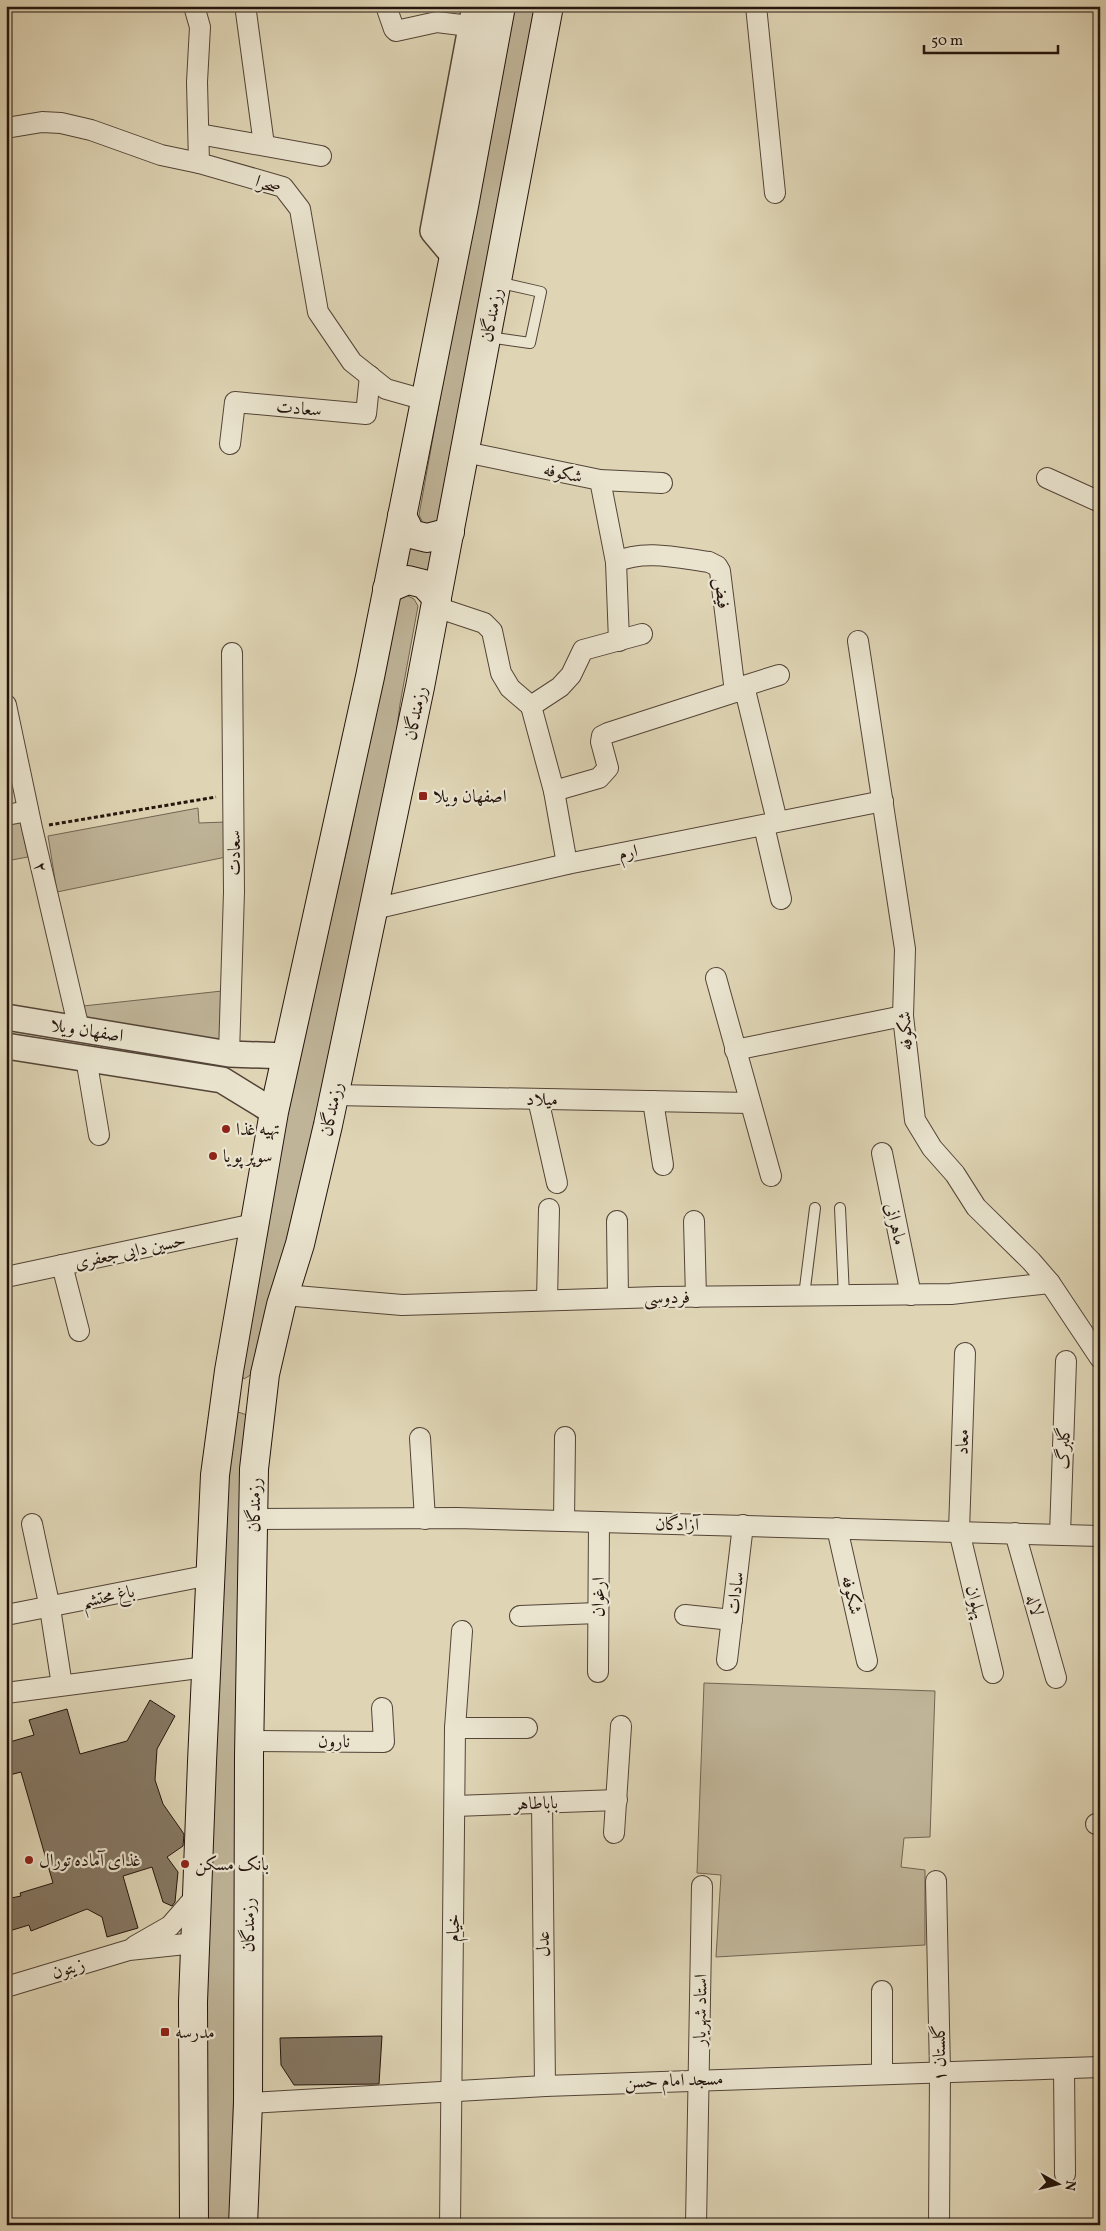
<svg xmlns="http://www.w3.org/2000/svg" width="1106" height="2231" viewBox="0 0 1106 2231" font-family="Vollkorn,Amiri,serif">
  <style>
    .green { fill: #bfb498; stroke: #726452 }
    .building { fill: #857864; stroke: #24140d }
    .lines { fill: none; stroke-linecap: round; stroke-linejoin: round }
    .service-casing { stroke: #534437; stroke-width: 12 }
    .minor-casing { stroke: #534437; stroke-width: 22 }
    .tertiary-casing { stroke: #534437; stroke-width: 28 }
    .secondary-casing { stroke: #24140d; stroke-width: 30 }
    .path { stroke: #24140d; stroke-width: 3; stroke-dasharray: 4 2.5; stroke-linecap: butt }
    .service { stroke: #eae4cf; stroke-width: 10 }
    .minor { stroke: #eae4cf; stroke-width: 20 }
    .tertiary { stroke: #eae4cf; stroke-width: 25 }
    .secondary { stroke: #eae4cf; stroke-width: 28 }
    .poi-dot { fill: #8f2418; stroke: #eae4cf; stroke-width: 2 }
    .labels { text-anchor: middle; stroke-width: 4.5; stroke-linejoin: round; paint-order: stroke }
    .street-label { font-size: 18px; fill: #24140d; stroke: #eae4cf }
    .poi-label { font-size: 18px; fill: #24140d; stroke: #eae4cf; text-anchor: start }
  </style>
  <rect width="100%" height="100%" fill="#dfd5b5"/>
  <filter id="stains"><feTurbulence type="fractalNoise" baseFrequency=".004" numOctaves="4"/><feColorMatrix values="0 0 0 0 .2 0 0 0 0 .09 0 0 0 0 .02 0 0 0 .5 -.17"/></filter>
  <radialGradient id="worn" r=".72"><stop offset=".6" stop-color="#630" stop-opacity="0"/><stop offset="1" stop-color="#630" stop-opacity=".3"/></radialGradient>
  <g class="green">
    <path d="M511,6H538L441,518L432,524L423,523L419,515Z"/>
    <path d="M405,536L438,547L431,585L397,580Z"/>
    <path d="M404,594L414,599L418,606L400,704L390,782L284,1264L252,1374L244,1379L240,1372L252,1319L277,1153L350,836L397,599Z"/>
    <path d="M198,808L199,823L226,822V857L57,892L48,836Z"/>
    <path d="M20,820L28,857L6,861V822Z"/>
    <path d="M222,991L221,1043L86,1022L83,1006Z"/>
    <path d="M238,1412L247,1415L231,2225H202L213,1666L231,1433Z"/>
    <path d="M704,1683L935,1691L930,1837L904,1838L901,1867L925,1870V1945L716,1957L721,1875L697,1873Z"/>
  </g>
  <g class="building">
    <path d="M150,1700L175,1716L157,1749L155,1780L163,1804L184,1834L183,1846L167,1857L178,1872L175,1902L172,1906L163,1902L152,1867L123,1876L138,1928L107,1937L102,1917L87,1909L31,1931L29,1925L6,1932V1899L21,1896L20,1893L53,1883L21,1772L6,1776V1743L34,1735L29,1720L67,1709L80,1754L127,1741Z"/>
    <path d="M382,2036L379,2084L294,2085L281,2065L280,2038Z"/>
  </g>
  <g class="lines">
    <g class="service-casing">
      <g id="service">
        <path d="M488,337L530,343L541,292L497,282"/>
        <path d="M840,1208L844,1296"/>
        <path d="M804,1296L815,1208"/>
      </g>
    </g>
    <g class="minor-casing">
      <g id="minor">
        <path d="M194,6L200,27L197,82L199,163L283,187L300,209L318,312L352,362L386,389L425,400"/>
        <path d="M386,6L394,29L396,31L437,22L485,28"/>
        <path d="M756,6L775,193"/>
        <path d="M246,12L264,145"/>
        <path d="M6,128L42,122L61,123L91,130L161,155L199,163"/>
        <path d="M199,134L321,156"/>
        <path d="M230,444L235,402L366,414L370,376"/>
        <path d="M465,452L600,480L662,483"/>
        <path d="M1047,478L1100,502"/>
        <path d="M600,480L616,562"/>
        <path d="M436,607L484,623L492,631L501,673L510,688L531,706L560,687L571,675L583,650L642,634"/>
        <path d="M619,641L616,562C644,549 679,558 709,562L717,566L720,571L735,692"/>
        <path d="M858,641L905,949L903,1016L915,1120L932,1148L955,1174L976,1207L1031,1261L1050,1283L1100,1358"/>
        <path d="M744,686L777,821"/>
        <path d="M6,705L32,828L79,1029"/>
        <path d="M531,706L554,791L567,864"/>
        <path d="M554,791L599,778L608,768L601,742L602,736L608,733L735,692L744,686L779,675"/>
        <path d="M6,815L28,811"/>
        <path d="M764,826L781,899"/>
        <path d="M374,909L567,864L883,801"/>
        <path d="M716,978L771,1176"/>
        <path d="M735,1050L903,1016"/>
        <path d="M229,1054L234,892L232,653"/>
        <path d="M86,1058L99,1135"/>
        <path d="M334,1095L750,1103"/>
        <path d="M538,1099L557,1183"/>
        <path d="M653,1101L663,1165"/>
        <path d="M882,1153L911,1295"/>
        <path d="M617,1221L618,1298"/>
        <path d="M694,1221L696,1297"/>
        <path d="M62,1265L79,1331"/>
        <path d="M6,1277L254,1224"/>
        <path d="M284,1295L402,1305L658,1297L951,1294L1050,1283"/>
        <path d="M547,1300L549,1209"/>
        <path d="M965,1353L959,1531L993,1673"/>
        <path d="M420,1438L425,1519"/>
        <path d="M253,1519L457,1518L1100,1536"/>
        <path d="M564,1521L565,1437"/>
        <path d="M32,1524L50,1608L61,1679"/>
        <path d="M837,1528L867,1661"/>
        <path d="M1015,1533L1056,1678"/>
        <path d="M1060,1534L1066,1361"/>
        <path d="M6,1615L210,1575"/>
        <path d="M685,1615L732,1620"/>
        <path d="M520,1616L598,1613"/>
        <path d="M727,1660L743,1525"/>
        <path d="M598,1672L599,1522"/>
        <path d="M6,1693L206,1667"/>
        <path d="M455,1728H527"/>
        <path d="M250,1741L384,1742L382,1708"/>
        <path d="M542,1803L545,2086"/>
        <path d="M455,1806L617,1800"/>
        <path d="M1096,1824H1100"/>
        <path d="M614,1833L621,1726"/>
        <path d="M936,1881L940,2072L939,2225"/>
        <path d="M135,1946L170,1926L197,1895"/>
        <path d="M6,1987L129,1950L195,1943"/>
        <path d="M882,1991V2073"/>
        <path d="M1064,2069L1065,2174"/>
        <path d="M248,2103L545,2086L1100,2067"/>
        <path d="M450,2225L455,1728L462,1631"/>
        <path d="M696,2225L702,1886"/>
      </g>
    </g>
    <g class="tertiary-casing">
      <g id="tertiary">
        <path d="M454,256L433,231L475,6"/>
        <path d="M6,1017L229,1054L287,1056"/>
        <path d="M6,1046L222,1080L274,1112"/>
      </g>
    </g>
    <g class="secondary-casing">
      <g id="secondary">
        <path d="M402,516L411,534L427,538L450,532"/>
        <path d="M387,589L408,580L424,584L437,598"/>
        <path d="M194,2225L193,2002L202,1762L215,1475L229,1371L274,1112L370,677L464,206L501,6"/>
        <path d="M243,2225L248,2103L249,1756L254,1469L265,1374L281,1305L300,1244L328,1125L420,687L549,6"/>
      </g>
    </g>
    <path class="path" d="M49,825L216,797"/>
    <use href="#service" class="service"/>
    <use href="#minor" class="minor"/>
    <use href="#tertiary" class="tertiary"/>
    <use href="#secondary" class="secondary"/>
  </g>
  <g class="poi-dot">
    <rect x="418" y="791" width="10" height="10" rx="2.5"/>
    <circle cx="226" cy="1129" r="5"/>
    <circle cx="213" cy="1156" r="5"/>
    <circle cx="29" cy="1860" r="5"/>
    <circle cx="185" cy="1864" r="5"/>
    <rect x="160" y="2027" width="10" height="10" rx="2.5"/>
  </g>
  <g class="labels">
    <g class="street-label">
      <text transform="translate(268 185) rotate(23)" y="6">صحرا</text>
      <text transform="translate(491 315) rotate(-79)" y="6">رزمندگان</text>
      <text transform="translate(299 408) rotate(5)" y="6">سعادت</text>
      <text transform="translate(563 473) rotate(12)" y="6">شکوفه</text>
      <text transform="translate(722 593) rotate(82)" y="6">فیض</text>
      <text transform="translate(415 713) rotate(-78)" y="6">رزمندگان</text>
      <text transform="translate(628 852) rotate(-11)" y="6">ارم</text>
      <text transform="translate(234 853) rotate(-90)" y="6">سعادت</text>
      <text transform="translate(41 867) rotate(77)" y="6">۲</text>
      <text transform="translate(87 1030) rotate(9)" y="6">اصفهان ویلا</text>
      <text transform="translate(905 1031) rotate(-93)" y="6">شکوفه</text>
      <text transform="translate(542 1099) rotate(1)" y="6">میلاد</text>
      <text transform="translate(331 1109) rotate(-78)" y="6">رزمندگان</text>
      <text transform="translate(896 1224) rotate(77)" y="6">ماهرانی</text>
      <text transform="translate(130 1251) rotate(-12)" y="6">حسین دایی جعفری</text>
      <text transform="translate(667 1297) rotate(-1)" y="6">فردوسی</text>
      <text transform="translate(962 1442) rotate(-88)" y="6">معاد</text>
      <text transform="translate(1063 1448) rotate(-88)" y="6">گلبرگ</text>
      <text transform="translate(254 1505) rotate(-89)" y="6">رزمندگان</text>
      <text transform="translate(677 1524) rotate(1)" y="6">آزادگان</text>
      <text transform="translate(735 1593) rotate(-83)" y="6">سادات</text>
      <text transform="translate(852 1595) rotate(77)" y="6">شکوفه</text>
      <text transform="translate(108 1596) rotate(-12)" y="6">باغ محتشم</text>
      <text transform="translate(598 1597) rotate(-89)" y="6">ارغوان</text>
      <text transform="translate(976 1602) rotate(76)" y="6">پهلوان</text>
      <text transform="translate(1035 1605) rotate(74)" y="6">لاله</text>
      <text transform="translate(334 1741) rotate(1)" y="6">نارون</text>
      <text transform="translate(536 1803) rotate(-2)" y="6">باباطاهر</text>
      <text transform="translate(248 1925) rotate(-90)" y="6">رزمندگان</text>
      <text transform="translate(453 1928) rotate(-89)" y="6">خیام</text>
      <text transform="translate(543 1944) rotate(-91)" y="6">عدل</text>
      <text transform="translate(68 1968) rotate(-17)" y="6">زیتون</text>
      <text transform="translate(700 2010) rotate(-89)" y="6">استاد شهریار</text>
      <text transform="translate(939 2053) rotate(-91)" y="6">گلستان ۱</text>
      <text transform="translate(674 2080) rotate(-2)" y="6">مسجد امام حسن</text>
    </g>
    <g class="poi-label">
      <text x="433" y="802">اصفهان ویلا</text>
      <text x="236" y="1135">تهیه غذا</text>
      <text x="223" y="1162">سوپر پویا</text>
      <text x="39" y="1866">غذای آماده تورال</text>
      <text x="195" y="1870">بانک مسکن</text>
      <text x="175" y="2038">مدرسه</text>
    </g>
  </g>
  <rect width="1106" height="2231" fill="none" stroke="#dfd5b5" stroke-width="25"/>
  <rect x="8" y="8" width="1091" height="2216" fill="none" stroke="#24140d" stroke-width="2.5"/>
  <rect x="12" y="12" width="1081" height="2206" fill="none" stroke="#24140d"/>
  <g transform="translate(1058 2184) rotate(98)" stroke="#eae4cf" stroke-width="4" paint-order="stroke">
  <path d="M0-4L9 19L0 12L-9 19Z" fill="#24140d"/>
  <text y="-8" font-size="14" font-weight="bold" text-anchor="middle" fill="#24140d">N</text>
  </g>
  <path d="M924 45v8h134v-8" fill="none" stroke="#24140d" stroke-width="2.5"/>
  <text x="931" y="45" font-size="15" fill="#24140d" stroke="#eae4cf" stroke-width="4" paint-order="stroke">50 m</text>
  <rect width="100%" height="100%" filter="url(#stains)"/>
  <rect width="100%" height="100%" fill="url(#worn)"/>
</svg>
